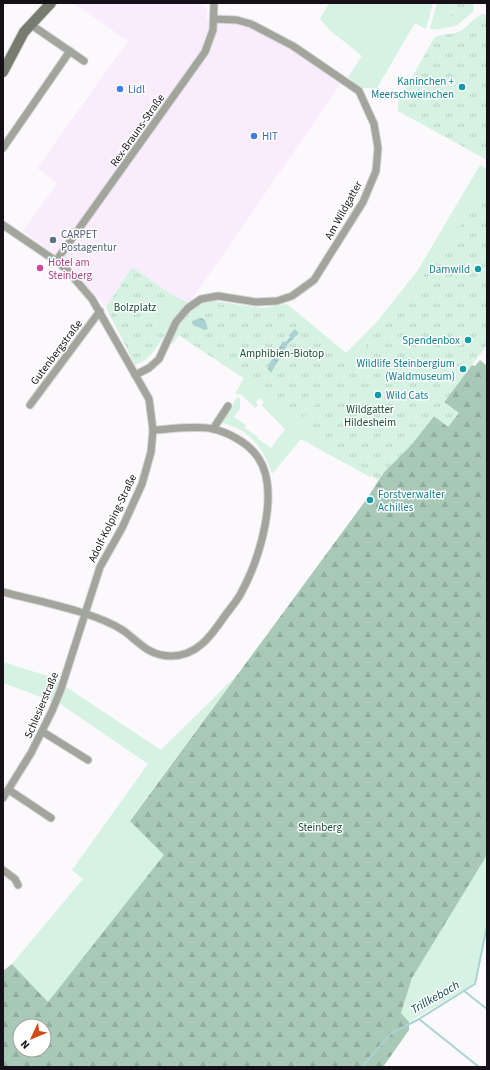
<svg xmlns="http://www.w3.org/2000/svg" width="490" height="1070" viewBox="0 0 490 1070" font-family="'Source Sans 3',sans-serif">
  <style>
    .built { fill: #f9edfd }
    .grass { fill: #d6f2e2 }
    .forest { fill: url(#forest-firs); fill-rule: evenodd }
    .park { fill: url(#park-tufts) }
    .water { fill: url(#water-ripples) }
    .lines { fill: none; stroke-linecap: round; stroke-linejoin: round }
    .stream { stroke: #aad2d2; stroke-width: 2 }
    .street-casing { stroke: #d7d4d8; stroke-width: 9 }
    .secondary-casing { stroke: #d7d4d8; stroke-width: 12 }
    .street { stroke: #a2a59c; stroke-width: 7 }
    .secondary { stroke: #787c6e; stroke-width: 10 }
    .culture-dot { fill: #0f9aa8; stroke: #fff; stroke-width: 1.5 }
    .shop-dot { fill: #3f7fe0; stroke: #fff; stroke-width: 1.5 }
    .service-dot { fill: #5c6f8a; stroke: #fff; stroke-width: 1.5 }
    .hotel-dot { fill: #d1479c; stroke: #fff; stroke-width: 1.5 }
    .labels { text-anchor: middle; stroke-width: 3; stroke-linejoin: round; paint-order: stroke }
    .culture-label { font-size: 11px; fill: #0d838f; stroke: #fff; text-anchor: end }
    .shop-label { font-size: 11px; fill: #366cbe; stroke: #fff; text-anchor: start }
    .street-label { font-size: 11px; fill: #161118; stroke: #fff }
    .service-label { font-size: 11px; fill: #4e5e75; stroke: #fff; text-anchor: start }
    .hotel-label { font-size: 11px; fill: #b23c85; stroke: #fff; text-anchor: start }
    .park-label { font-size: 11px; fill: #134d34; stroke: #fff }
    .water-label { font-size: 12px; font-style: italic; fill: #0e4a4b; stroke: #fff }
  </style>
  <defs>
    <pattern id="forest-firs" width="22" height="20" patternUnits="userSpaceOnUse"><rect width="22" height="20" fill="#a9c9b7"/><path d="M5 1l3.5 6h-7zM16 11l3.5 6h-7z" fill="#91ac9d"/></pattern>
    <pattern id="park-tufts" width="24" height="20" patternUnits="userSpaceOnUse"><rect width="24" height="20" fill="#d6f2e2"/><path d="M3 7l-1-3M5 7V3M7 7l1-3M15 17l-1-3M17 17v-4M19 17l1-3" fill="none" stroke="#b7cec1"/></pattern>
    <pattern id="water-ripples" width="26" height="14" patternUnits="userSpaceOnUse"><rect width="26" height="14" fill="#aad2d2"/><path d="M2 4q2-2 4 0t4 0M15 11q2-2 4 0t4 0" fill="none" stroke="#92b3b4"/></pattern>
  </defs>
  <rect width="100%" height="100%" fill="#fcf9fd"/>
  <path class="built" d="M73,3H199L207,9V20L237,23L265,33L342,82L189,304L171,294L132,267L106,307L66,263L23,231L57,183L37,168L128,41Z"/>
  <g class="grass">
    <path d="M329,3H433L426,29L415,23L377,88H360L348,77L362,56L331,31L320,19Z"/>
    <path d="M437,3H451L448,8L456,26L434,30L430,28Z"/>
    <path d="M480,165L487,169V199L376,467L370,477L301,439L272,474C264,449 249,428 221,423L234,404L233,403L236,398L240,397V409L234,417L246,425L245,428L258,437L257,438L271,448L285,429L261,405L264,402L259,398L256,402L258,405L255,408L242,395L236,394V392L244,378L179,335L173,344L163,338L165,333L154,323L171,294L190,304L214,301L261,308L287,304L346,353L376,323L418,270Z"/>
    <path d="M3,662L51,677L161,750L237,675L130,820L165,855L48,1002L12,964L83,879L72,870L148,764L62,705L3,683Z"/>
    <path d="M487,855V922L474,984L409,1022L401,1013L412,978Z"/>
  </g>
  <path class="forest" d="M480,360L487,366V855L412,978L401,1013L409,1022V1030L383,1067H3V971L12,964L48,1002L164,855L130,821L366,500L384,472L411,445L434,416L448,426L458,413L444,402L472,365L475,366ZM20,1026H44V1050H20Z"/>
  <g class="park">
    <path d="M451,3H473L474,11L456,26L448,8Z"/>
    <path d="M487,14V160L398,111V102L434,38C442,33 449,35 458,32C469,28 474,14 487,14Z"/>
    <path d="M487,185V345L444,402L459,413L448,427L434,416L411,445L384,472L378,480L314,439L308,414L333,383L356,363L376,329L405,300L455,234Z"/>
    <path d="M132,267L171,294L154,323L165,333C160,345 148,362 135,365L106,307Z"/>
    <path d="M214,304C238,306 261,315 285,306L296,312L346,353V366L312,399L302,420L269,395L174,332C186,312 193,311 214,304Z"/>
  </g>
  <g class="water">
    <path d="M201,318L205,320L208,329L204,330L192,324V321Z"/>
    <path d="M295,329L299,333L288,344L271,373L268,369V366L283,341L285,342L290,338L289,335Z"/>
  </g>
  <g class="lines">
    <g class="stream">
      <path d="M464,991L487,1009"/>
      <path d="M419,1019L479,1067"/>
      <path d="M362,1067L390,1034L419,1019L475,984L487,926"/>
    </g>
    <g class="street-casing">
      <g id="street">
        <path d="M30,24L84,61"/>
        <path d="M3,148L70,51"/>
        <path d="M3,225L56,261L67,270L92,299L149,399L153,430L151,452L142,484L122,528L100,567L61,689L52,711L31,753L3,798"/>
        <path d="M56,261L205,52L213,30L214,3"/>
        <path d="M135,375L149,368L159,359L176,322L188,308L201,299L218,296L256,302L277,301L292,296L314,280L363,202L376,171L378,148L374,124L359,91L293,46L251,24L237,20L214,19"/>
        <path d="M30,405L100,311"/>
        <path d="M213,429L228,406"/>
        <path d="M3,592C37,601 96,612 124,631C140,643 149,656 171,656C197,656 211,636 224,617C229,610 236,602 240,595C259,561 282,490 257,456C248,443 229,433 214,429C197,425 171,429 153,430"/>
        <path d="M43,732L88,760"/>
        <path d="M9,790L51,818"/>
        <path d="M3,870L15,879L18,885"/>
      </g>
    </g>
    <g class="secondary-casing">
      <path id="secondary" d="M3,72L24,32L51,3"/>
    </g>
    <use href="#street" class="street"/>
    <use href="#secondary" class="secondary"/>
  </g>
  <g class="culture-dot">
    <circle cx="462" cy="87" r="4"/>
    <circle cx="478" cy="269" r="4"/>
    <circle cx="468" cy="340" r="4"/>
    <circle cx="463" cy="369" r="4"/>
    <circle cx="378" cy="395" r="4"/>
    <circle cx="370" cy="500" r="4"/>
  </g>
  <g class="shop-dot">
    <circle cx="120" cy="89" r="4"/>
    <circle cx="254" cy="136" r="4"/>
  </g>
  <circle class="service-dot" cx="53" cy="240" r="4"/>
  <circle class="hotel-dot" cx="40" cy="268" r="4"/>
  <g class="labels">
    <g class="culture-label">
      <text x="454" y="85">Kaninchen +<tspan x="454" dy="13">Meerschweinchen</tspan></text>
      <text x="470" y="273">Damwild</text>
      <text x="460" y="344">Spendenbox</text>
      <text x="455" y="367">Wildlife Steinbergium<tspan x="455" dy="13">(Waldmuseum)</tspan></text>
      <text x="386" y="399" text-anchor="start">Wild Cats</text>
      <text x="378" y="498" text-anchor="start">Forstverwalter<tspan x="378" dy="13">Achilles</tspan></text>
    </g>
    <g class="shop-label">
      <text x="128" y="93">Lidl</text>
      <text x="262" y="140">HIT</text>
    </g>
    <g class="street-label">
      <text transform="translate(137 130) rotate(-55)" y="4">Rex-Brauns-Straße</text>
      <text transform="translate(343 210) rotate(-61)" y="4">Am Wildgatter</text>
      <text transform="translate(56 352) rotate(-53)" y="4">Gutenbergstraße</text>
      <text transform="translate(112 518) rotate(-64)" y="4">Adolf-Kolping-Straße</text>
      <text transform="translate(41 705) rotate(-67)" y="4">Schlesierstraße</text>
    </g>
    <g class="service-label">
      <text x="61" y="238">CARPET<tspan x="61" dy="13">Postagentur</tspan></text>
    </g>
    <g class="hotel-label">
      <text x="48" y="266">Hotel am<tspan x="48" dy="13">Steinberg</tspan></text>
    </g>
    <g class="park-label">
      <text x="135" y="311">Bolzplatz</text>
      <text x="282" y="357">Amphibien-Biotop</text>
      <text x="370" y="413">Wildgatter<tspan x="370" dy="13">Hildesheim</tspan></text>
      <text x="320" y="831">Steinberg</text>
    </g>
    <g class="water-label">
      <text transform="translate(435 997) rotate(-30)" y="4">Trillkebach</text>
    </g>
  </g>
  <rect width="490" height="1070" fill="none" stroke="#161118" stroke-width="8"/>
  <g transform="translate(32 1038) rotate(226)"><circle r="19" fill="#ffffff" stroke="#a2a0a3"/>
  <path d="M0-3L7 15L0 10L-7 15Z" fill="#d14a13"/>
  <text y="-6" font-size="11" font-weight="bold" text-anchor="middle" fill="#161118">N</text>
  </g>
</svg>
